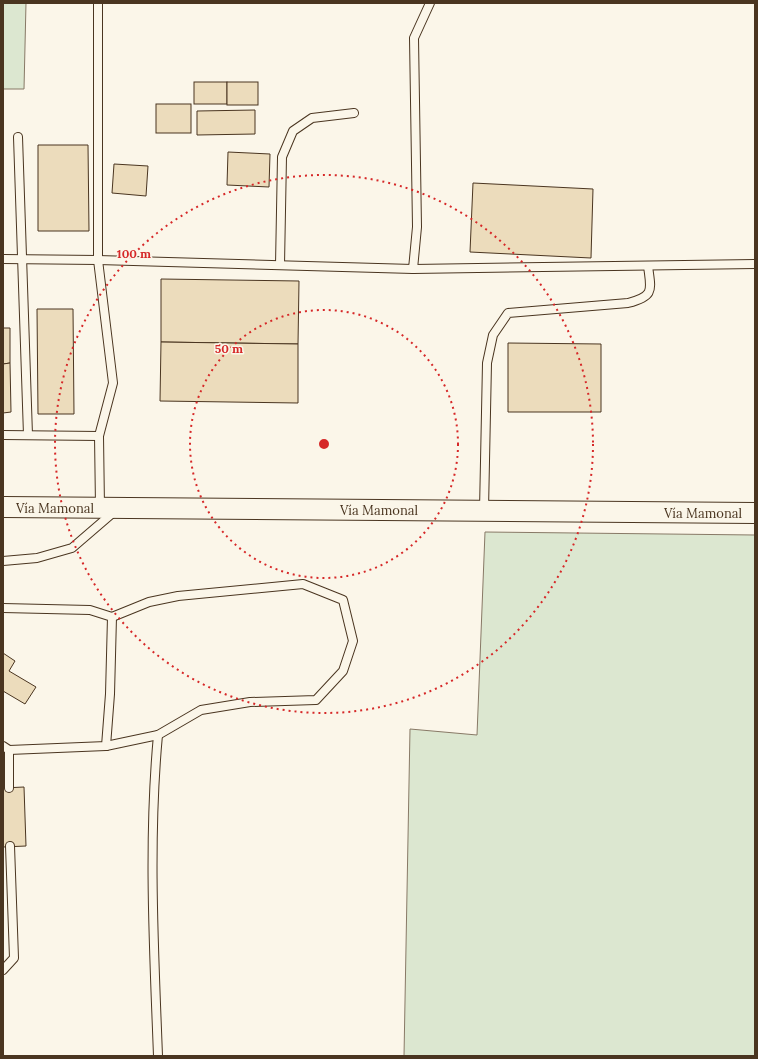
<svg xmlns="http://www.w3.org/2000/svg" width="758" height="1059" viewBox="0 0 758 1059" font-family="Lora,serif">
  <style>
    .green { fill: #dce7d0; stroke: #887966 }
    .building { fill: #ecdcbc; stroke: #4a3520 }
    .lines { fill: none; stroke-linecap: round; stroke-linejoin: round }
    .service-casing { stroke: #4a3520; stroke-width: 10 }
    .tertiary-casing { stroke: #4a3520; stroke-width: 22 }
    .service { stroke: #fbf6e9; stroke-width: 8 }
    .tertiary { stroke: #fbf6e9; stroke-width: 20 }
    .ring { fill: none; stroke: #d62828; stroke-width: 2; stroke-dasharray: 2 4 }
    .labels { text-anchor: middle; stroke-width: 3; stroke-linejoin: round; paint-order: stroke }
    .street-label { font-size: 13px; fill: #4a3520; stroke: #fbf6e9 }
    .centre { fill: #d62828; stroke: #fbf6e9; stroke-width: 2 }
    .ring-label { font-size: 12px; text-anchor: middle; font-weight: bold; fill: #d62828; stroke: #fbf6e9; stroke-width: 3; stroke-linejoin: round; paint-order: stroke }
  </style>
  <rect width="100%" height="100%" fill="#fbf6e9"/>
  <g class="green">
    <path d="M3,3H26L24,89H3Z"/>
    <path d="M485,532L755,535V1056H404L410,729L477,735Z"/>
  </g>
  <g class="building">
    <rect x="194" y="82" width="33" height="22"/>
    <rect x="227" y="82" width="31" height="23"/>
    <rect x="156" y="104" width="35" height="29"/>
    <path d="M255,110V134L197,135V111Z"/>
    <path d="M38,145H88L89,231H38Z"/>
    <path d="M228,152L270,154L269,187L227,185Z"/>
    <path d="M114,164L148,166L146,196L112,193Z"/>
    <path d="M473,183L593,189L591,258L470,252Z"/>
    <path d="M161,279L299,281L298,344L161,342Z"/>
    <path d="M37,309H73L74,414H38Z"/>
    <path d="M3,328H10V363L3,364Z"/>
    <path d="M161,342L298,344V403L160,401Z"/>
    <path d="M508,343L601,344V412H508Z"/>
    <path d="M10,363L11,412L3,413V364Z"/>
    <path d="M3,653L15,661L9,671L36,687L25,704L3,691Z"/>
    <path d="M24,787L26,846L3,847V788Z"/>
  </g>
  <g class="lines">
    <g class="service-casing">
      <g id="service">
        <path d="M98,3V260L113,383L99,436L100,507"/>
        <path d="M18,137L28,435"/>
        <path d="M3,259L98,260L413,269L417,227L414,38L430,3"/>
        <path d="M280,265L282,157L293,131L312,118L354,113"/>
        <path d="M413,269L755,264"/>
        <path d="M3,435L99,436"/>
        <path d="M484,510L487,363L493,335L508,313L628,303C655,296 651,290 648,266"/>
        <path d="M3,561L37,558L72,548L115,511"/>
        <path d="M3,608L90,610L112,617L110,694L106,746L9,750L3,746"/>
        <path d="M112,617L149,602L178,596L303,584L343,600L353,641L343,671L316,700L250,702L201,710L158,735C148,842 154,949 158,1056"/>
        <path d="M106,746L158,735"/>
        <path d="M9,788V750"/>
        <path d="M3,970L14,958L10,846"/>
      </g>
    </g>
    <g class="tertiary-casing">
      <path id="tertiary" d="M3,507L755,513"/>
    </g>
    <use href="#service" class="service"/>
    <use href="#tertiary" class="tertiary"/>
  </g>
  <g class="ring">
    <circle cx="324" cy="444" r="134"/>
    <circle cx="324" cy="444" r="269"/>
  </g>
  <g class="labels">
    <g class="street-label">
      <text x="55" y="513">Vía Mamonal</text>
      <text x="379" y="515">Vía Mamonal</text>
      <text x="703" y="518">Vía Mamonal</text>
    </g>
  </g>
  <circle cx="324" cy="444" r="6" class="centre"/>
  <g class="ring-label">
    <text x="134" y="258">100 m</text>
    <text x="229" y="353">50 m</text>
  </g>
  <rect width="758" height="1059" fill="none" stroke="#4a3520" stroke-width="8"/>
</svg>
